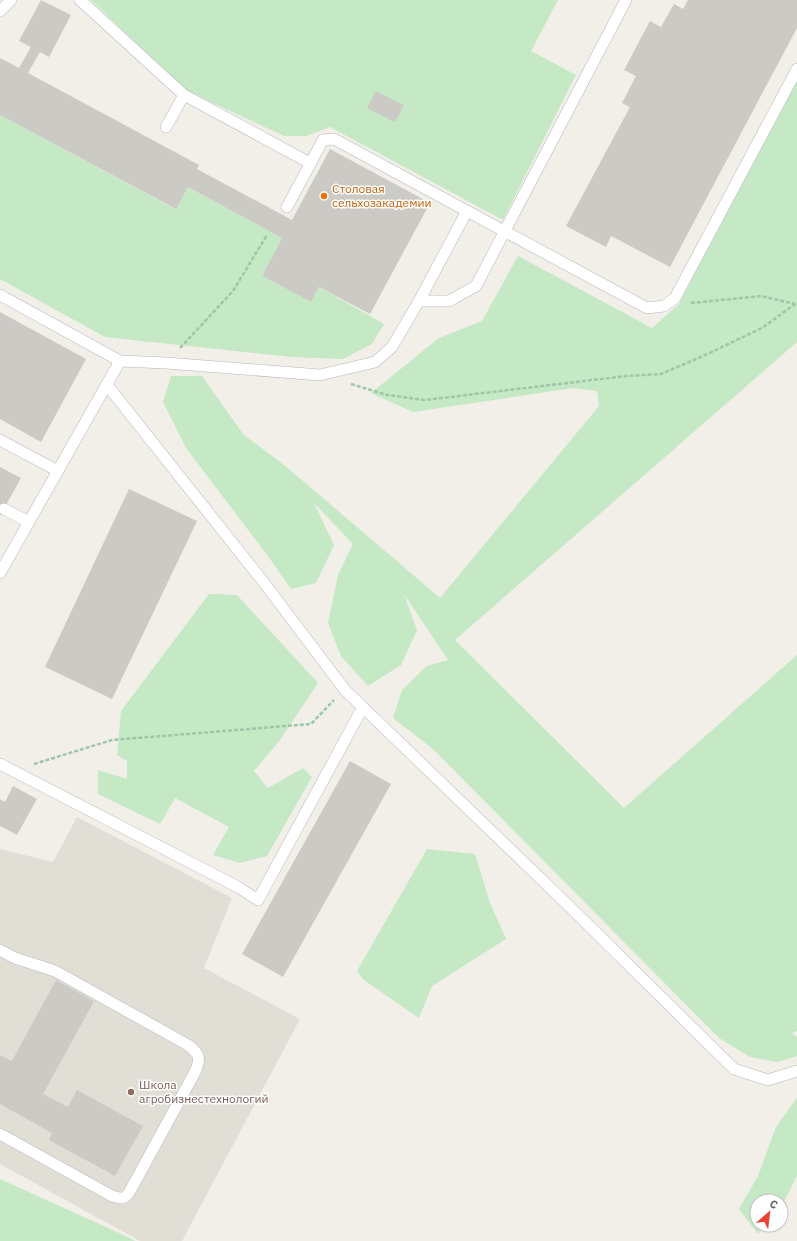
<svg xmlns="http://www.w3.org/2000/svg" width="797" height="1241" viewBox="0 0 797 1241" font-family="'IBM Plex Sans',sans-serif">
  <style>
    .education { fill: #e1ded6 }
    .green { fill: #c5e8c5 }
    .building { fill: #cccac5 }
    .lines { fill: none; stroke-linecap: round; stroke-linejoin: round }
    .lane-casing { stroke: #b5b8bc; stroke-width: 12 }
    .path { stroke: #9cc7a9; stroke-width: 2.5; stroke-dasharray: 4 2; stroke-linecap: butt }
    .lane { stroke: #fff; stroke-width: 11 }
    .food-dot { fill: #e8710a; stroke: #fff; stroke-width: 1.5 }
    .education-dot { fill: #8d6e63; stroke: #fff; stroke-width: 1.5 }
    .labels { text-anchor: middle; stroke-width: 3; stroke-linejoin: round; paint-order: stroke }
    .food-label { font-size: 12px; fill: #c56008; stroke: #fff; text-anchor: start }
    .education-label { font-size: 12px; fill: #785e54; stroke: #fff; text-anchor: start }
  </style>
  <rect width="100%" height="100%" fill="#f1efe8"/>
  <path class="education" d="M77,817L232,898L204,968L300,1019L182,1241H140L0,1164V849L53,862Z"/>
  <g class="green">
    <path d="M91,0H558L531,51L576,75L503,220L330,127L306,136H284L185,90Z"/>
    <path d="M797,78V342L455,640L624,808L797,655V1031L792,1033L797,1037V1056L777,1062L750,1057L719,1038L433,749L393,718L402,690L427,666L448,660L404,594L417,630L401,665L368,686L341,656L328,623L338,575L353,544L314,503L334,545L316,583L291,589L268,556L186,448L163,402L171,376H202L243,434L289,469L440,598L599,406L597,391L573,388L413,412L371,393L439,338L482,321L518,256L652,328L679,304Z"/>
    <path d="M0,115L175,209L188,187L282,238L262,276L311,302L319,287L384,324L372,344L343,359L292,357L105,337L0,279Z"/>
    <path d="M209,594L237,595L318,683L280,740L254,771L268,788L303,768L312,777L267,856L240,863L213,855L229,827L175,798L160,824L98,794V770L127,779V761L117,755L121,711Z"/>
    <path d="M427,849L475,854L490,903L506,939L432,986L419,1018L364,980L357,971Z"/>
    <path d="M797,1098V1176L781,1207V1201H757V1225H766L758,1234L739,1209L758,1176L776,1127Z"/>
    <path d="M0,1179L128,1237L135,1241H0Z"/>
  </g>
  <g class="building">
    <path d="M41,0L71,15L49,57L40,52L28,73L199,165L197,169L292,220L330,149L430,203L370,314L319,287L311,302L262,276L282,238L188,187L176,209L0,115V58L19,68L31,47L19,41Z"/>
    <path d="M688,0H797V28L670,267L611,236L606,247L566,226L630,107L622,103L636,76L624,70L650,21L661,27L674,4L683,9Z"/>
    <path d="M376,91L404,105L395,122L367,108Z"/>
    <path d="M0,312L86,359L41,442L0,419Z"/>
    <path d="M0,467L21,478L0,516Z"/>
    <path d="M129,489L197,521L112,699L45,667Z"/>
    <path d="M350,761L391,784L283,977L242,954Z"/>
    <path d="M13,786L37,799L17,835L0,826V799L5,802Z"/>
    <path d="M56,980L94,1001L43,1094L68,1107L77,1090L143,1126L115,1176L49,1140L52,1133L0,1104V1055L12,1061Z"/>
  </g>
  <g class="lines">
    <g class="lane-casing">
      <g id="lane">
        <path d="M80,0L184,95L310,163"/>
        <path d="M0,11L11,0"/>
        <path d="M166,127L184,95"/>
        <path d="M287,207L323,140L334,139L467,211"/>
        <path d="M0,295L120,361L166,363L320,375L375,362L392,347L419,301L467,211L647,308L664,306L675,298L797,69"/>
        <path d="M419,301H449L476,286L626,0"/>
        <path d="M107,385L265,584L345,690L569,906L734,1069L768,1080L797,1071"/>
        <path d="M0,440L58,471"/>
        <path d="M4,509L29,522"/>
        <path d="M0,573L120,361"/>
        <path d="M0,764L238,887L258,900L363,707"/>
        <path d="M0,950L15,958L55,971L188,1045C200,1054 201,1058 195,1072L130,1191C124,1200 122,1199 112,1196L0,1134"/>
      </g>
    </g>
    <g class="path">
      <path d="M691,303L761,296L795,304L797,302"/>
      <path d="M180,348L233,291L267,235"/>
      <path d="M351,384L387,395L425,400L626,376L661,374L701,357L762,328L795,304"/>
      <path d="M34,764L112,740L311,724L334,700"/>
    </g>
    <use href="#lane" class="lane"/>
  </g>
  <circle class="food-dot" cx="324" cy="196" r="4"/>
  <circle class="education-dot" cx="131" cy="1092" r="4"/>
  <g class="labels">
    <g class="food-label">
      <text x="332" y="193">Столовая<tspan x="332" dy="14">сельхозакадемии</tspan></text>
    </g>
    <g class="education-label">
      <text x="139" y="1089">Школа<tspan x="139" dy="14">агробизнестехнологий</tspan></text>
    </g>
  </g>
  <g transform="translate(769 1213) rotate(28)"><circle r="19" fill="#ffffff" stroke="#bfc1c3"/>
  <path d="M0-3L7 15L0 10L-7 15Z" fill="#ea4335"/>
  <text y="-6" font-size="11" font-weight="bold" text-anchor="middle" fill="#5f6368">С</text>
  </g>
</svg>
